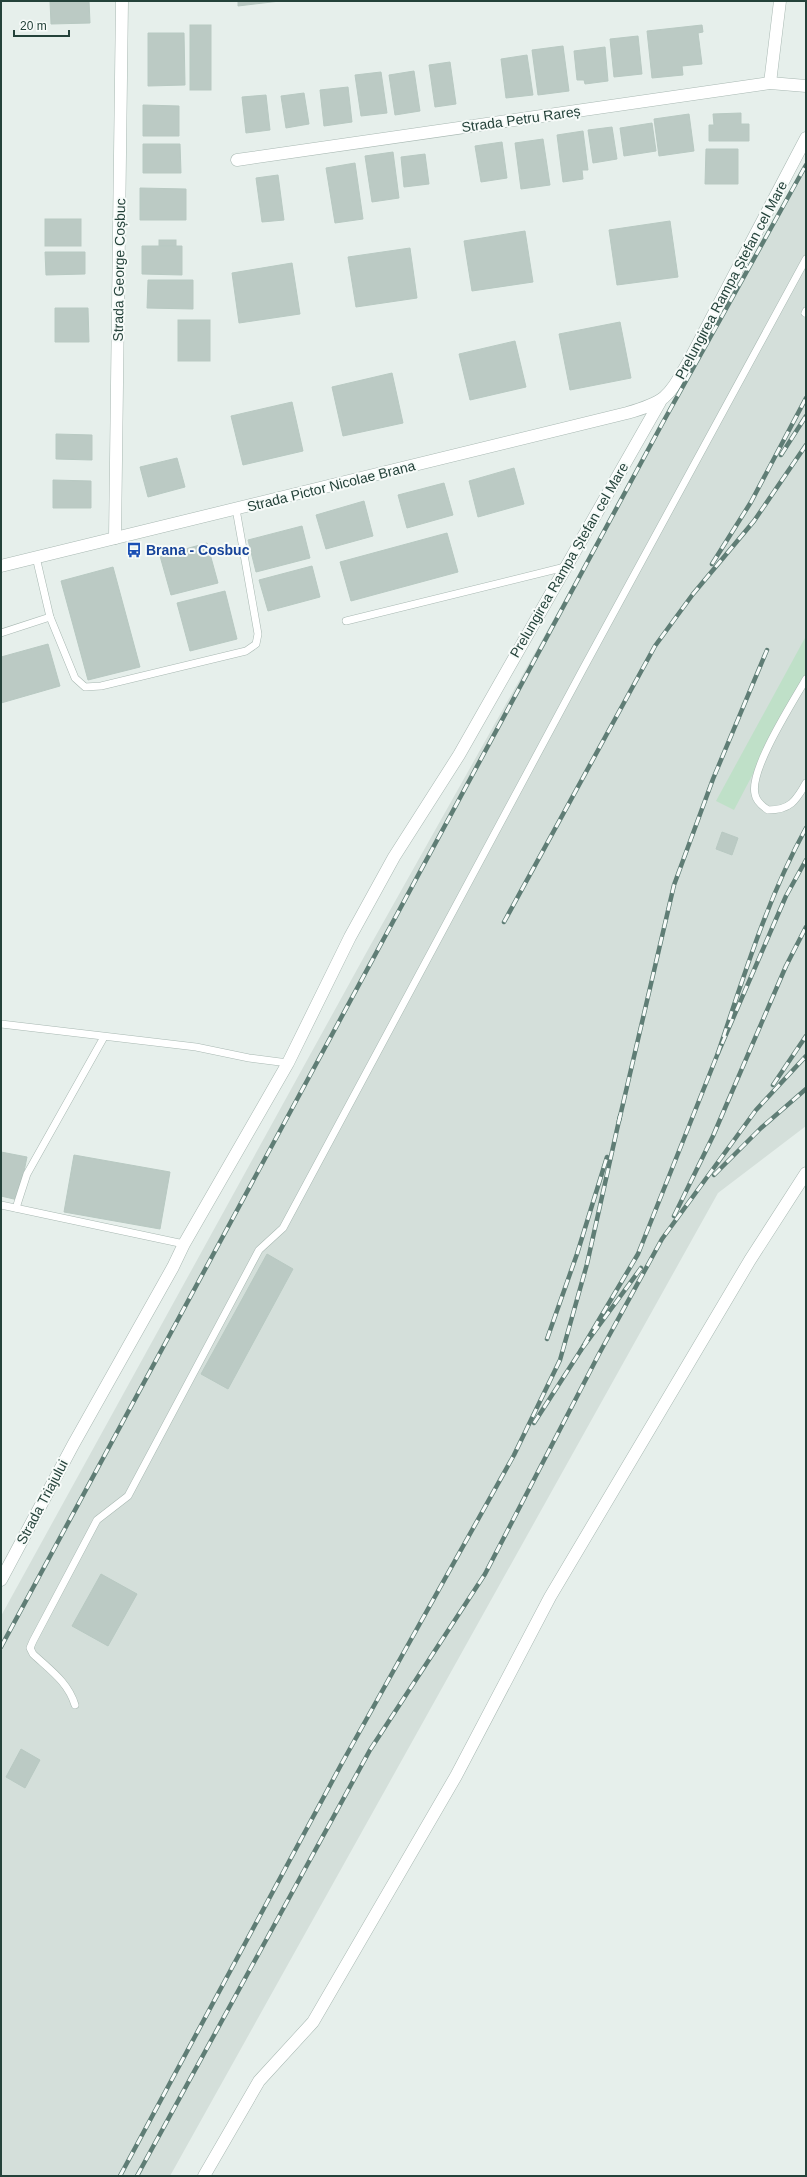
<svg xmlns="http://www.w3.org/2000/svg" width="807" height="2177" viewBox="0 0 807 2177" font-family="Helvetica,sans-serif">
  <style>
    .built { fill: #d4dfda }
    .green { fill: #bfe0c8 }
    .building { fill: #bbcac4; stroke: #b8c9c2 }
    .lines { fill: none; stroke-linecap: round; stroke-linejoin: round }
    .service-casing { stroke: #a8b8b2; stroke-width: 8 }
    .minor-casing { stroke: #a8b8b2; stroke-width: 13 }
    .tertiary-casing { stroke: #a8b8b2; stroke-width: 13 }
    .service { stroke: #fff; stroke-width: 7 }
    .minor { stroke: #fff; stroke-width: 12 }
    .tertiary { stroke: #fff; stroke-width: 12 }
    .rail-casing { stroke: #5f7d75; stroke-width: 4.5 }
    .rail { stroke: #f7fbf9; stroke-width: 3; stroke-dasharray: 9; stroke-linecap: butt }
    .labels { text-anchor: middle; stroke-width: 4; stroke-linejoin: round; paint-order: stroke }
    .street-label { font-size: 14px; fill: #24423a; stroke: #f7fbf9 }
    .transit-label { font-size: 14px; font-weight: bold; fill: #164399; stroke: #f7fbf9; text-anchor: start }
  </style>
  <rect width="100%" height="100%" fill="#e6efeb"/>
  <path class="built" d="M806,170V1126L718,1193L170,2176H1V1616L370,946Z"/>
  <path class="green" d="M806,636V673L734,810L716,801Z"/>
  <g class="building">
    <path d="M50,1H89L90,23L51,24Z"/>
    <path d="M238,1H280L238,6Z"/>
    <rect x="190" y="25" width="21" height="65"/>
    <path d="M702,25L703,32L698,33L702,64L682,66L683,75L652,78L647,31Z"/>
    <path d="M148,33H184L185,85L148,86Z"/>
    <path d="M638,36L642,74L614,77L610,39Z"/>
    <path d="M563,46L569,91L538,95L532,50Z"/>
    <path d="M605,47L608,81L585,84L584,80H577L574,51Z"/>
    <path d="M527,55L533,95L506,98L501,59Z"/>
    <path d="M450,62L456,104L435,107L429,65Z"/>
    <path d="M414,71L420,111L395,115L389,75Z"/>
    <path d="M381,72L387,113L361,116L355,75Z"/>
    <path d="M348,87L352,122L324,126L320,90Z"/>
    <path d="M304,93L309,124L286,128L281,96Z"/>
    <path d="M266,95L270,130L246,133L242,97Z"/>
    <path d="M143,105L179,106V136H143Z"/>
    <path d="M741,113V124H749V141H709V125H714L713,114Z"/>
    <path d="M689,114L694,151L659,156L654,119Z"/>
    <path d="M652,123L656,151L624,156L620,128Z"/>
    <path d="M612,127L617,159L593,163L588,130Z"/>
    <path d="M583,131L588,170H582L583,179L563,182L557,135Z"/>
    <path d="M543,139L550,185L521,189L515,143Z"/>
    <path d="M502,142L507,178L481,182L475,146Z"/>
    <path d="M143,144H180L181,173H143Z"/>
    <path d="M706,149H738V184H705Z"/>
    <path d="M393,152L399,198L372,202L365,156Z"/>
    <path d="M425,154L429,184L404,187L401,157Z"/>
    <path d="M355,163L363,219L335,223L326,168Z"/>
    <path d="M278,175L284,220L262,222L256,178Z"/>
    <path d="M140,188L186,189V220H140Z"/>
    <rect x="45" y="219" width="36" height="27"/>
    <path d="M670,221L678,277L617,285L609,230Z"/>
    <path d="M525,231L533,282L472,291L464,241Z"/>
    <rect x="159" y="240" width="17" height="6"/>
    <path d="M142,246H182V275L142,274Z"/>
    <path d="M410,248L417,298L356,307L348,257Z"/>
    <path d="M45,252H85V274L46,275Z"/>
    <path d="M292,263L300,314L239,323L232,273Z"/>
    <path d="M148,280H193V309L147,308Z"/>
    <path d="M55,308H88L89,342H55Z"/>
    <rect x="178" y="320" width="32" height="41"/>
    <path d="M620,322L631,378L570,390L559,334Z"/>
    <path d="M515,341L526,387L470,400L459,354Z"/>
    <path d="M392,373L403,423L343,436L332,387Z"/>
    <path d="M292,402L303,451L243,465L231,416Z"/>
    <path d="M56,434L92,435V460L56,459Z"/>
    <path d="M177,458L185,487L148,497L140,467Z"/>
    <path d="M514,468L524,504L478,517L469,481Z"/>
    <path d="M53,480L91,481V508H53Z"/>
    <path d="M444,483L453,515L407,528L398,495Z"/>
    <path d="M364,501L373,536L326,549L316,515Z"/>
    <path d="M302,526L310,558L256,572L248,540Z"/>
    <path d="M447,533L458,572L351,601L340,562Z"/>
    <path d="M207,543L218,583L171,595L160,556Z"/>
    <path d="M312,566L320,597L268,611L259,580Z"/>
    <path d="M113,567L140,667L88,680L61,581Z"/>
    <path d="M225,591L237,639L190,651L177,603Z"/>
    <path d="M48,644L60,686L1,703V657Z"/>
    <path d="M722,832L738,838L732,855L716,849Z"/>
    <path d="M1,1152L27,1157L18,1200L1,1196Z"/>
    <path d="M74,1155L170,1172L160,1229L64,1212Z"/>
    <path d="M267,1254L293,1269L228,1389L201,1374Z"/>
    <path d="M101,1574L137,1594L108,1646L72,1626Z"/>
    <path d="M21,1749L40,1760L25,1788L6,1777Z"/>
  </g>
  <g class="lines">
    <g class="service-casing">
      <g id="service">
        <path d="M805,313L806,311"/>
        <path d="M50,617L75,678L85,687L101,686L246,651L256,644L258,634L236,509"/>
        <path d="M346,621L565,567"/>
        <path d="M1,633L50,617L36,557"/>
        <path d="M806,679C793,702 749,770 755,794C756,801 762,806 768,810C790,810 796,801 806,783"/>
        <path d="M1,1024L196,1047L249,1058L288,1063"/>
        <path d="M1,1205L184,1244"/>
        <path d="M16,1208L27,1174L104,1037"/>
        <path d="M75,1705C68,1682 50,1670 33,1654L30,1648L33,1641L97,1520L128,1496L259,1250L283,1228L583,669L806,259"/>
      </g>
    </g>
    <g class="minor-casing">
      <g id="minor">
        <path d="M770,83L780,1"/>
        <path d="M237,160L770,83L806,86"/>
        <path d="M1,1580L73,1445L173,1267L184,1244L288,1063L350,937L394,857L459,755L660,402"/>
        <path d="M204,2176L259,2081L313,2022L456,1776L550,1597L750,1260L806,1173"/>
      </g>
    </g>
    <g class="tertiary-casing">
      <g id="tertiary">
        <path d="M115,538L122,1"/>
        <path d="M1,566L627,413C668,401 668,397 689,361L806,138"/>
      </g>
    </g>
    <use href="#service" class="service"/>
    <use href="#minor" class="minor"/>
    <use href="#tertiary" class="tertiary"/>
    <g class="rail-casing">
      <g id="rail">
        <path d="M781,455L806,416"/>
        <path d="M712,564L751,502L806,398"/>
        <path d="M806,828C767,899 744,976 718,1053L786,896L806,860"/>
        <path d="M504,922L655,646L693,594L754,521L806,445"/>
        <path d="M773,1085L806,1036"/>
        <path d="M619,1121L674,885L713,779L767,650"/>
        <path d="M714,1175L761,1128L806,1089"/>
        <path d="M674,1216L713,1136L786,966L806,927"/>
        <path d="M641,1268L581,1350L638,1254L718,1053"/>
        <path d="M547,1339L577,1254L607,1157"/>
        <path d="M534,1423L581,1350"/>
        <path d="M1,1647L662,424L806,165"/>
        <path d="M120,2176L342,1763L514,1455L560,1360L587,1264L620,1116"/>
        <path d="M137,2176L370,1750L485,1574L599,1354L662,1239L756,1110L806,1056"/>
      </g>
    </g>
    <use href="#rail" class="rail"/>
  </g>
  <defs>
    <g id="bus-bare" transform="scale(1.2)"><path d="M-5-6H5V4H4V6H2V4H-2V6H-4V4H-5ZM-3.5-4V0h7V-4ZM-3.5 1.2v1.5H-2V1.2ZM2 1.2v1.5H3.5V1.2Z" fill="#1a4fb4" stroke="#f7fbf9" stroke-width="2.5" paint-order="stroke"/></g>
  </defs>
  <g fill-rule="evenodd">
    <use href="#bus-bare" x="134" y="550"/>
  </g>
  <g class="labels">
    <g class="street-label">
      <text transform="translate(521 119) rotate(-8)" y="5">Strada Petru Rareș</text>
      <text transform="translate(119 270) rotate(-89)" y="5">Strada George Coșbuc</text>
      <text transform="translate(731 280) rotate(-62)" y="5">Prelungirea Rampa Ștefan cel Mare</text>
      <text transform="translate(331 486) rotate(-14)" y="5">Strada Pictor Nicolae Brana</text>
      <text transform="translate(569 560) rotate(-60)" y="5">Prelungirea Rampa Ștefan cel Mare</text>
      <text transform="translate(42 1502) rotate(-62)" y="5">Strada Triajului</text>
    </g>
    <g class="transit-label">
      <text x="146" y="555">Brana - Cosbuc</text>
    </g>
  </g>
  <rect width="807" height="2177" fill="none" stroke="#24423a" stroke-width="4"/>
  <path d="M14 30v6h55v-6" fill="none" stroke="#24423a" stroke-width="2"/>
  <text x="20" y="30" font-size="12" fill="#24423a" stroke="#f7fbf9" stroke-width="3" paint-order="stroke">20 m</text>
</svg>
